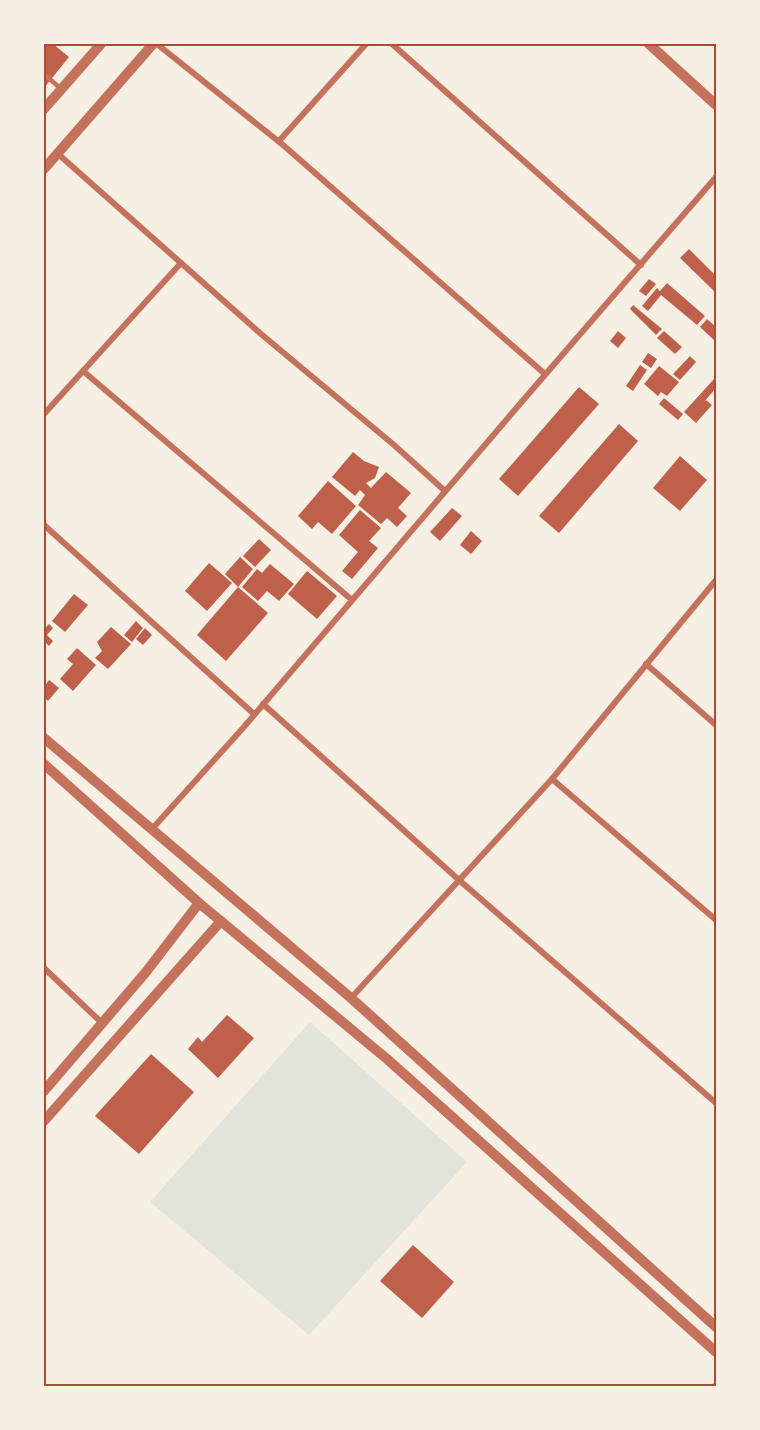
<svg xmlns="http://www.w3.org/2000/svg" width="760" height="1430" viewBox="0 0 760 1430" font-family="Cabin,sans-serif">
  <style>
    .green { fill: #e2e4dc }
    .building { fill: #bf614a }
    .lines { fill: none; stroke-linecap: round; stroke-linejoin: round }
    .service { stroke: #c5725c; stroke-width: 4.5 }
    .minor { stroke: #c5725c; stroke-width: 6 }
    .tertiary { stroke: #c5725c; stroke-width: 10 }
    .neatline { fill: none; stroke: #b5482f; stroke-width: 2 }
  </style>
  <rect width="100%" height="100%" fill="#f6efe4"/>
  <path class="green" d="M310,1022L467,1162L309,1335L150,1202Z"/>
  <g class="building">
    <path d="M44,44H53L69,57L44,88Z"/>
    <path d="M689,249L716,276V293L680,258Z"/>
    <path d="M649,279L656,284L646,296L639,291Z"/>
    <path d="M667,283L705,316L697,325L661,295L648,311L642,306L657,288L660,291Z"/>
    <path d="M633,305L662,329L656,335L630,309Z"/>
    <path d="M707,319L716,327V342L700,327Z"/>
    <path d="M618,331L626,338L618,348L610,341Z"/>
    <path d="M664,331L682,347L675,354L657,338Z"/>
    <path d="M648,353L657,359L651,368L642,362Z"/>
    <path d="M690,356L696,362L680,380L673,374Z"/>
    <path d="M640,365L647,370L633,391L626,386Z"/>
    <path d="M659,366L679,382L667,396L661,392L658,396L644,384Z"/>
    <path d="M714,379L716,381V388L703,403L706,400L712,405L696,423L684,412Z"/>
    <path d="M579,387L599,404L518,496L499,479Z"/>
    <path d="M664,398L683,414L678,420L659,404Z"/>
    <path d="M619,424L638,441L559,533L539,516Z"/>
    <path d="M353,452L364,461L379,467L375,478L366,483L371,488L386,472L411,493L398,508L407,516L397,527L387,518L381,524L358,505L365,495L360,490L355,496L332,477Z"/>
    <path d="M680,456L707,480L680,511L653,488Z"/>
    <path d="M328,481L356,506L332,534L318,522L312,529L298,516Z"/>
    <path d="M452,508L462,516L440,541L430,532Z"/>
    <path d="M360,510L381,528L369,541L378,548L352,579L342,571L358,552L339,535Z"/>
    <path d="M471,531L482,541L471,554L460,545Z"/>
    <path d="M259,539L271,550L255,567L243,556Z"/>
    <path d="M240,557L253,569L238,587L225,574Z"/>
    <path d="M209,563L232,583L207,611L185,591Z"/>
    <path d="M270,564L294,584L279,601L267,591L258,601L242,587L257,569L262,573Z"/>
    <path d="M307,571L337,596L317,619L288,594Z"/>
    <path d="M238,587L268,613L226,661L197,635Z"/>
    <path d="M74,594L88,605L65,632L52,621Z"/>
    <path d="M136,621L143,628L132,642L124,635Z"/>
    <path d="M49,624L53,628L47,635L53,641L49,646L46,643L44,645V629Z"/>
    <path d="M111,627L131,644L108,669L95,658L102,651L97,642Z"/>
    <path d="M145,628L152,635L143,645L136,639Z"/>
    <path d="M77,648L96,665L73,691L60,679L73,664L67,659Z"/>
    <path d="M49,680L59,688L48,701L44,697V687Z"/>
    <path d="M227,1015L254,1038L218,1078L188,1049L198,1037L202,1042Z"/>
    <path d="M151,1054L194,1092L139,1154L95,1116Z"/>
    <path d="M413,1245L454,1282L422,1318L380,1281Z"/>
  </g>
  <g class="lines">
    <path class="service" d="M44,74L61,89"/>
    <g class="minor">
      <path d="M157,44L283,145L545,374"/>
      <path d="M392,44L641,265"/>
      <path d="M279,141L366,44"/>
      <path d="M57,153L261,334L394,445L445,491"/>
      <path d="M83,371L352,600"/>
      <path d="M44,414L181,263"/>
      <path d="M44,525L254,714"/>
      <path d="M646,664L716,725"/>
      <path d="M263,704L459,880L716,1103"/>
      <path d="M552,779L716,920"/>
      <path d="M152,829L243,728L525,398L716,177"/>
      <path d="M44,968L102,1023"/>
      <path d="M351,998L552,779L716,580"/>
      <path d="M715,1386L716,1385"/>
    </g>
    <g class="tertiary">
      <path d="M649,44L716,105"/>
      <path d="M44,109L101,44"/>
      <path d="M44,169L153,44"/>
      <path d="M44,738L351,998L716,1327"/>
      <path d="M44,764L199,903L387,1059L716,1352"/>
      <path d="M44,1091L146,972L199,903"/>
      <path d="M44,1121L221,921"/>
    </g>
  </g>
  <rect width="760" height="1430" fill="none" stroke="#f6efe4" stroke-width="90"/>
  <rect x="45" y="45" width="670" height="1340" class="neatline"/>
</svg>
